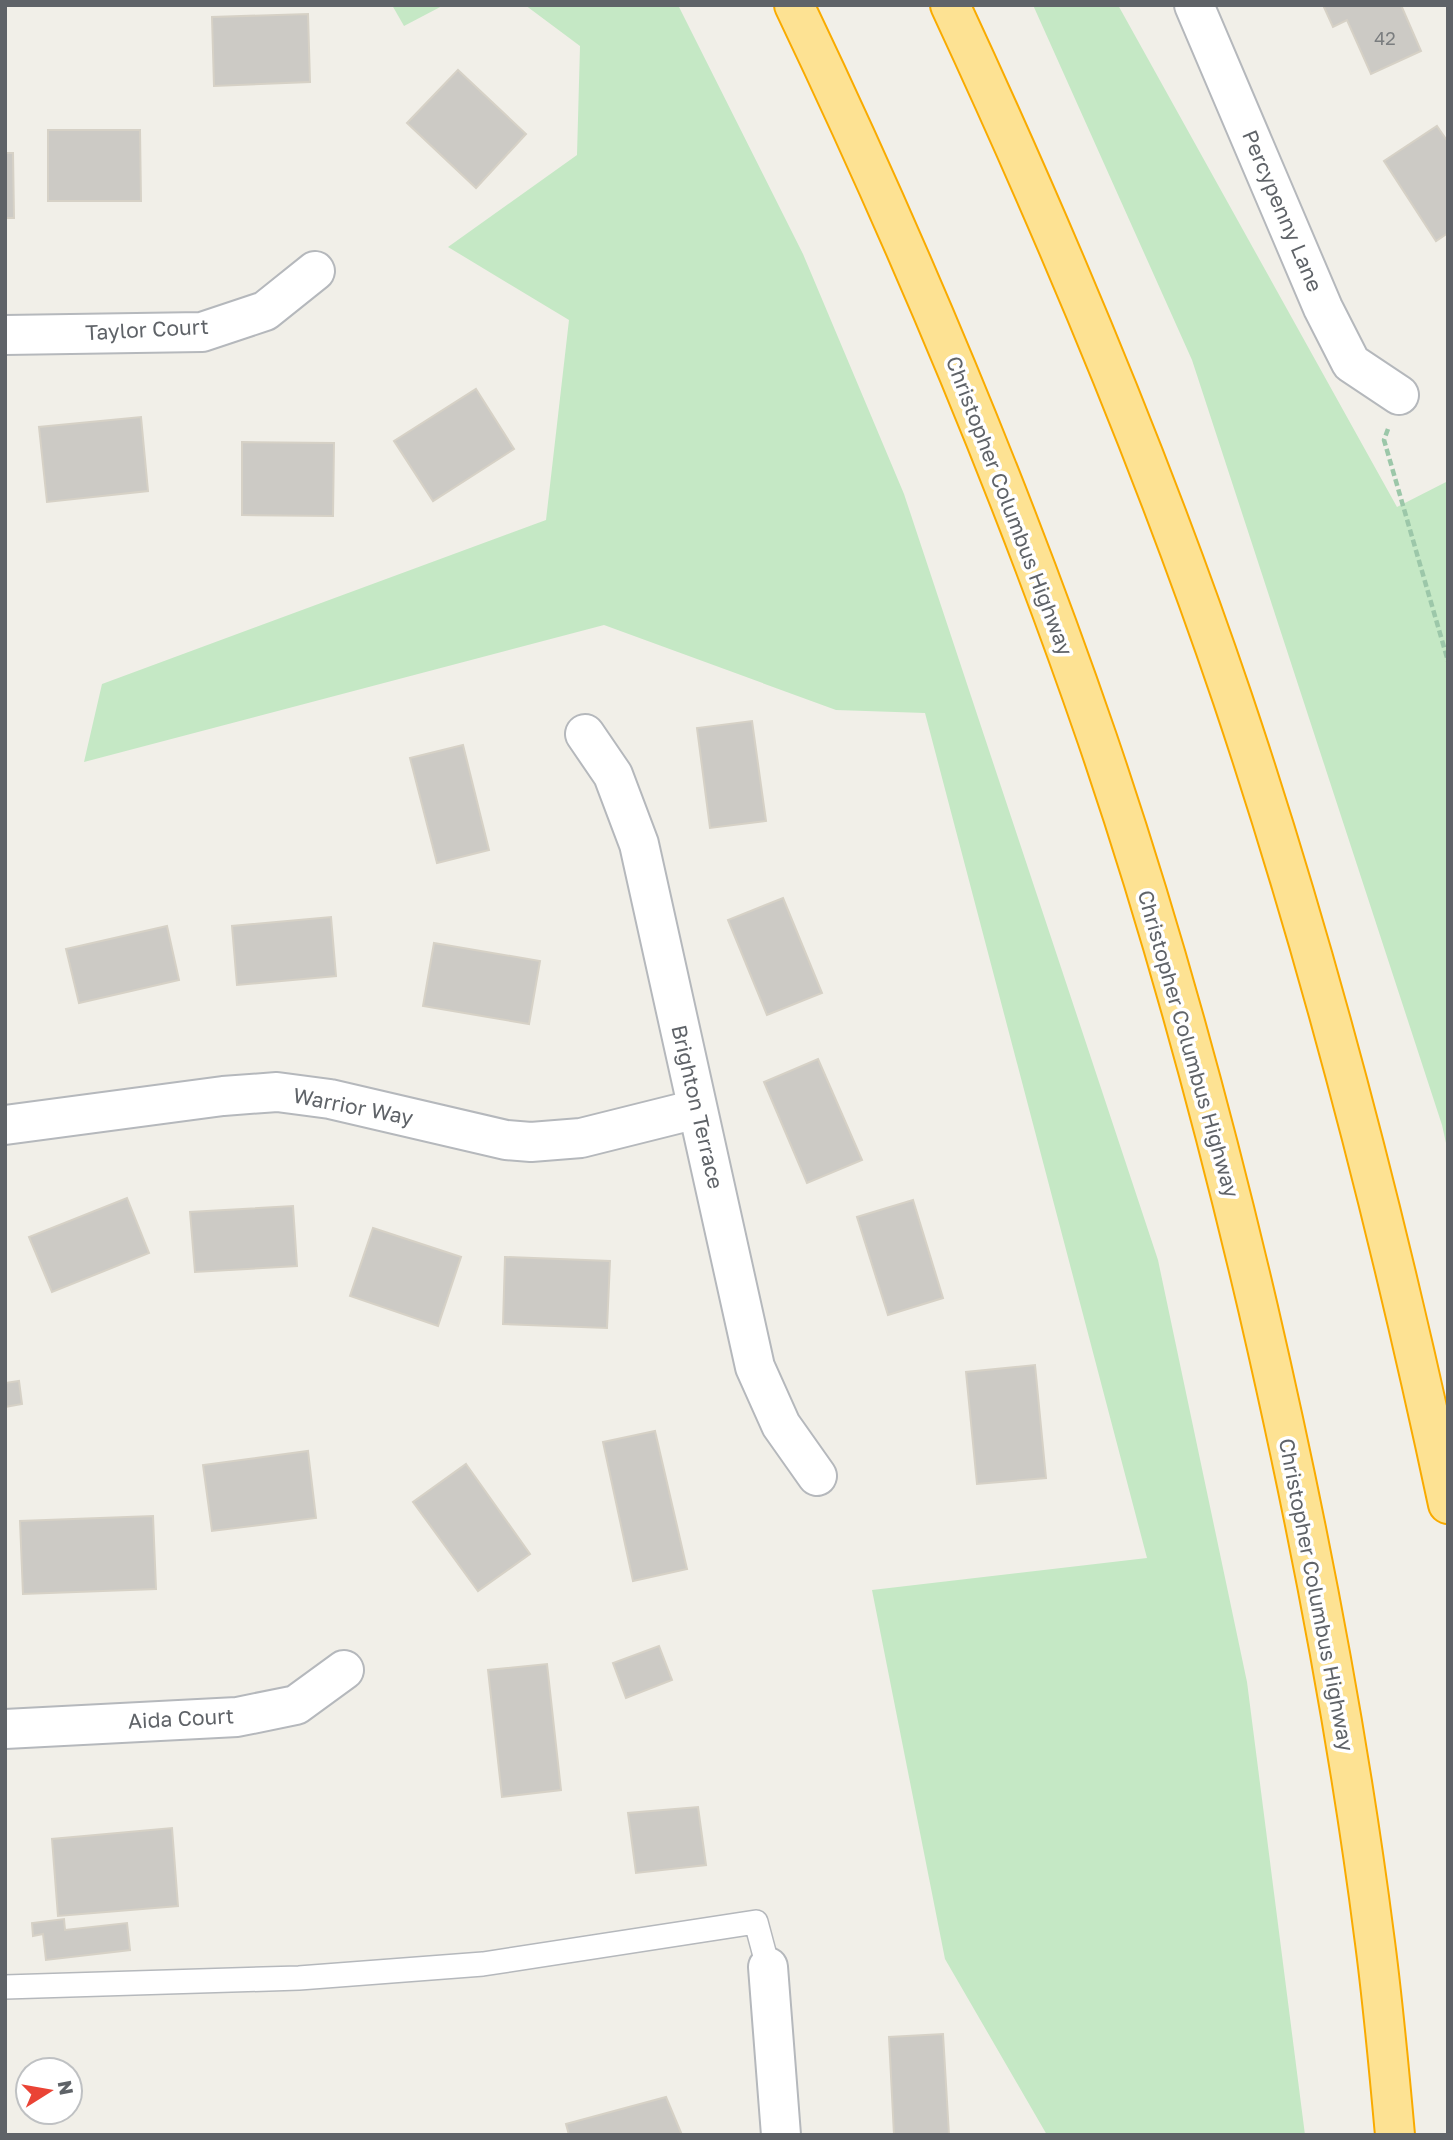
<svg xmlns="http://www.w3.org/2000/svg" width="1453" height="2140" viewBox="0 0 1453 2140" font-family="'Golos Text',sans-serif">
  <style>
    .green { fill: #c5e8c5 }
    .building { fill: #cccac5; stroke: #d6d1c6; stroke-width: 2 }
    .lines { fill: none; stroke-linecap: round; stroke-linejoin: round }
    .service-casing { stroke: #b5b8bc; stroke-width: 26 }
    .minor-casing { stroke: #b5b8bc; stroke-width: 42 }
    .motorway-casing { stroke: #f9ab00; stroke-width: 42 }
    .path { stroke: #9cc7a9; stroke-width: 4.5; stroke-dasharray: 7 3.5; stroke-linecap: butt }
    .service { stroke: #fff; stroke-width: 23 }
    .minor { stroke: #fff; stroke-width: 38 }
    .motorway { stroke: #fde293; stroke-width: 38 }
    .labels { text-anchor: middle; stroke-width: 7; stroke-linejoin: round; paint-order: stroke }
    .number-label { font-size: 18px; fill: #7a7d7f }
    .street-label { font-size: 21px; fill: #5f6368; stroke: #fff }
  </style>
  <rect width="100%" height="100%" fill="#f1efe8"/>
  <g class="green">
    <path d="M392,5H444L404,26Z"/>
    <path d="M525,5H678L803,254L904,494L1158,1260L1247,1682L1305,2135H1047L945,1959L872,1590L1147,1558L925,713L836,710L604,625L84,762L102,684L546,520L569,320L448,247L577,155L580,46Z"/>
    <path d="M1033,5H1118L1397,507L1448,481V1152L1442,1125L1192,360Z"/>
  </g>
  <g class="building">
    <path d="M1323,5H1401L1421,51L1371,74L1347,20L1333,27Z"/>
    <path d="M308,14L310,82L214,86L212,17Z"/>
    <path d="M458,70L526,134L476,188L407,123Z"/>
    <path d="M1437,126L1448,142V233L1436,241L1384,161Z"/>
    <path d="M48,130H140L141,201H48Z"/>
    <path d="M5,153H13L14,218H5Z"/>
    <path d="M476,389L514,449L433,501L394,441Z"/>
    <path d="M141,417L148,491L47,502L39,427Z"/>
    <path d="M242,442L334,443L333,516L242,515Z"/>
    <path d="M752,721L766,821L710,828L697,728Z"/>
    <path d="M463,745L489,850L437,863L410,758Z"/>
    <path d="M783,898L822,993L767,1015L728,920Z"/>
    <path d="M331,917L336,976L237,985L232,926Z"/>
    <path d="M167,926L179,980L79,1003L66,949Z"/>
    <path d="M434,943L540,961L529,1024L423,1006Z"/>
    <path d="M818,1059L862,1160L807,1183L764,1082Z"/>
    <path d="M127,1198L149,1253L52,1292L29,1237Z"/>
    <path d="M913,1200L943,1298L888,1315L857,1217Z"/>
    <path d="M293,1206L297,1266L195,1272L190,1212Z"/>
    <path d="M373,1228L461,1257L438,1326L350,1296Z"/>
    <path d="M505,1257L610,1261L607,1328L503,1324Z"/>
    <path d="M1035,1365L1046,1478L977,1484L966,1372Z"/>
    <path d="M19,1381L22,1404L5,1407V1383Z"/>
    <path d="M655,1431L687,1569L633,1581L603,1442Z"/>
    <path d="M308,1451L316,1518L212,1531L203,1465Z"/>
    <path d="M466,1464L530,1554L478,1591L413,1502Z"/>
    <path d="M153,1516L156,1589L23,1594L20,1521Z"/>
    <path d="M659,1646L672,1680L626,1698L613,1663Z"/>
    <path d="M547,1664L561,1790L502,1797L488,1670Z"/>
    <path d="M698,1807L706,1865L636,1873L628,1813Z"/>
    <path d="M172,1828L178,1906L58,1916L52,1839Z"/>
    <path d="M64,1919L65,1930L127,1923L130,1950L46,1960L43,1934L33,1936L32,1923Z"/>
    <path d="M943,2034L949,2135H894L889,2037Z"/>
    <path d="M666,2097L682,2135H569L566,2124Z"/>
  </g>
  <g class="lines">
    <g class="service-casing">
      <path id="service" d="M5,1987L299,1978L483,1964L756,1922L768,1967"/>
    </g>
    <g class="minor-casing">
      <g id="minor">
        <path d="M1194,5L1323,308L1351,363L1399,395"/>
        <path d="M5,335L202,332L265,311L315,271"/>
        <path d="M585,734L613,775L639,844L755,1367L781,1425L817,1476"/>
        <path d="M5,1125L223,1096L277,1092L330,1099L506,1140L531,1142L581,1138L697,1109"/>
        <path d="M5,1729L237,1717L296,1705L344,1670"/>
        <path d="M768,1967L781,2135"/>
      </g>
    </g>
    <g class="motorway-casing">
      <g id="motorway">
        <path d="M794,5C908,244 1011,488 1097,738C1161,925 1213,1116 1258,1308C1306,1515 1347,1724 1374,1935C1383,2001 1389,2068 1395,2135"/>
        <path d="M950,5C1055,231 1152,461 1232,697C1321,961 1390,1232 1448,1504"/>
      </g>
    </g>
    <path class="path" d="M1388,429L1384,440L1448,661"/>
    <use href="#service" class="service"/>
    <use href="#minor" class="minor"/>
    <use href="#motorway" class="motorway"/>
  </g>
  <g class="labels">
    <g class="number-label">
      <text x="1385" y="45">42</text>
    </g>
    <g class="street-label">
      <text transform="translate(1282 211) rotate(67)" y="7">Percypenny Lane</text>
      <text transform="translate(147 330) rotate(-3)" y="7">Taylor Court</text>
      <text transform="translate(1009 506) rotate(69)" y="7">Christopher Columbus Highway</text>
      <text transform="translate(1188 1044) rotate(74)" y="7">Christopher Columbus Highway</text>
      <text transform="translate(353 1107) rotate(11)" y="7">Warrior Way</text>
      <text transform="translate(697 1107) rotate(77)" y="7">Brighton Terrace</text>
      <text transform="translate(1316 1595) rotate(79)" y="7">Christopher Columbus Highway</text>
      <text transform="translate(181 1719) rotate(-3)" y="7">Aida Court</text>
    </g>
  </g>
  <rect width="1453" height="2140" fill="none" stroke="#5f6368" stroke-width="14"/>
  <g transform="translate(49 2091) rotate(79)"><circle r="33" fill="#ffffff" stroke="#bfc1c3" stroke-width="2"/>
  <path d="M0-5L12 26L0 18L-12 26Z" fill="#ea4335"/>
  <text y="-10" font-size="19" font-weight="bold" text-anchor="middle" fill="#5f6368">N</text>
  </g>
</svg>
